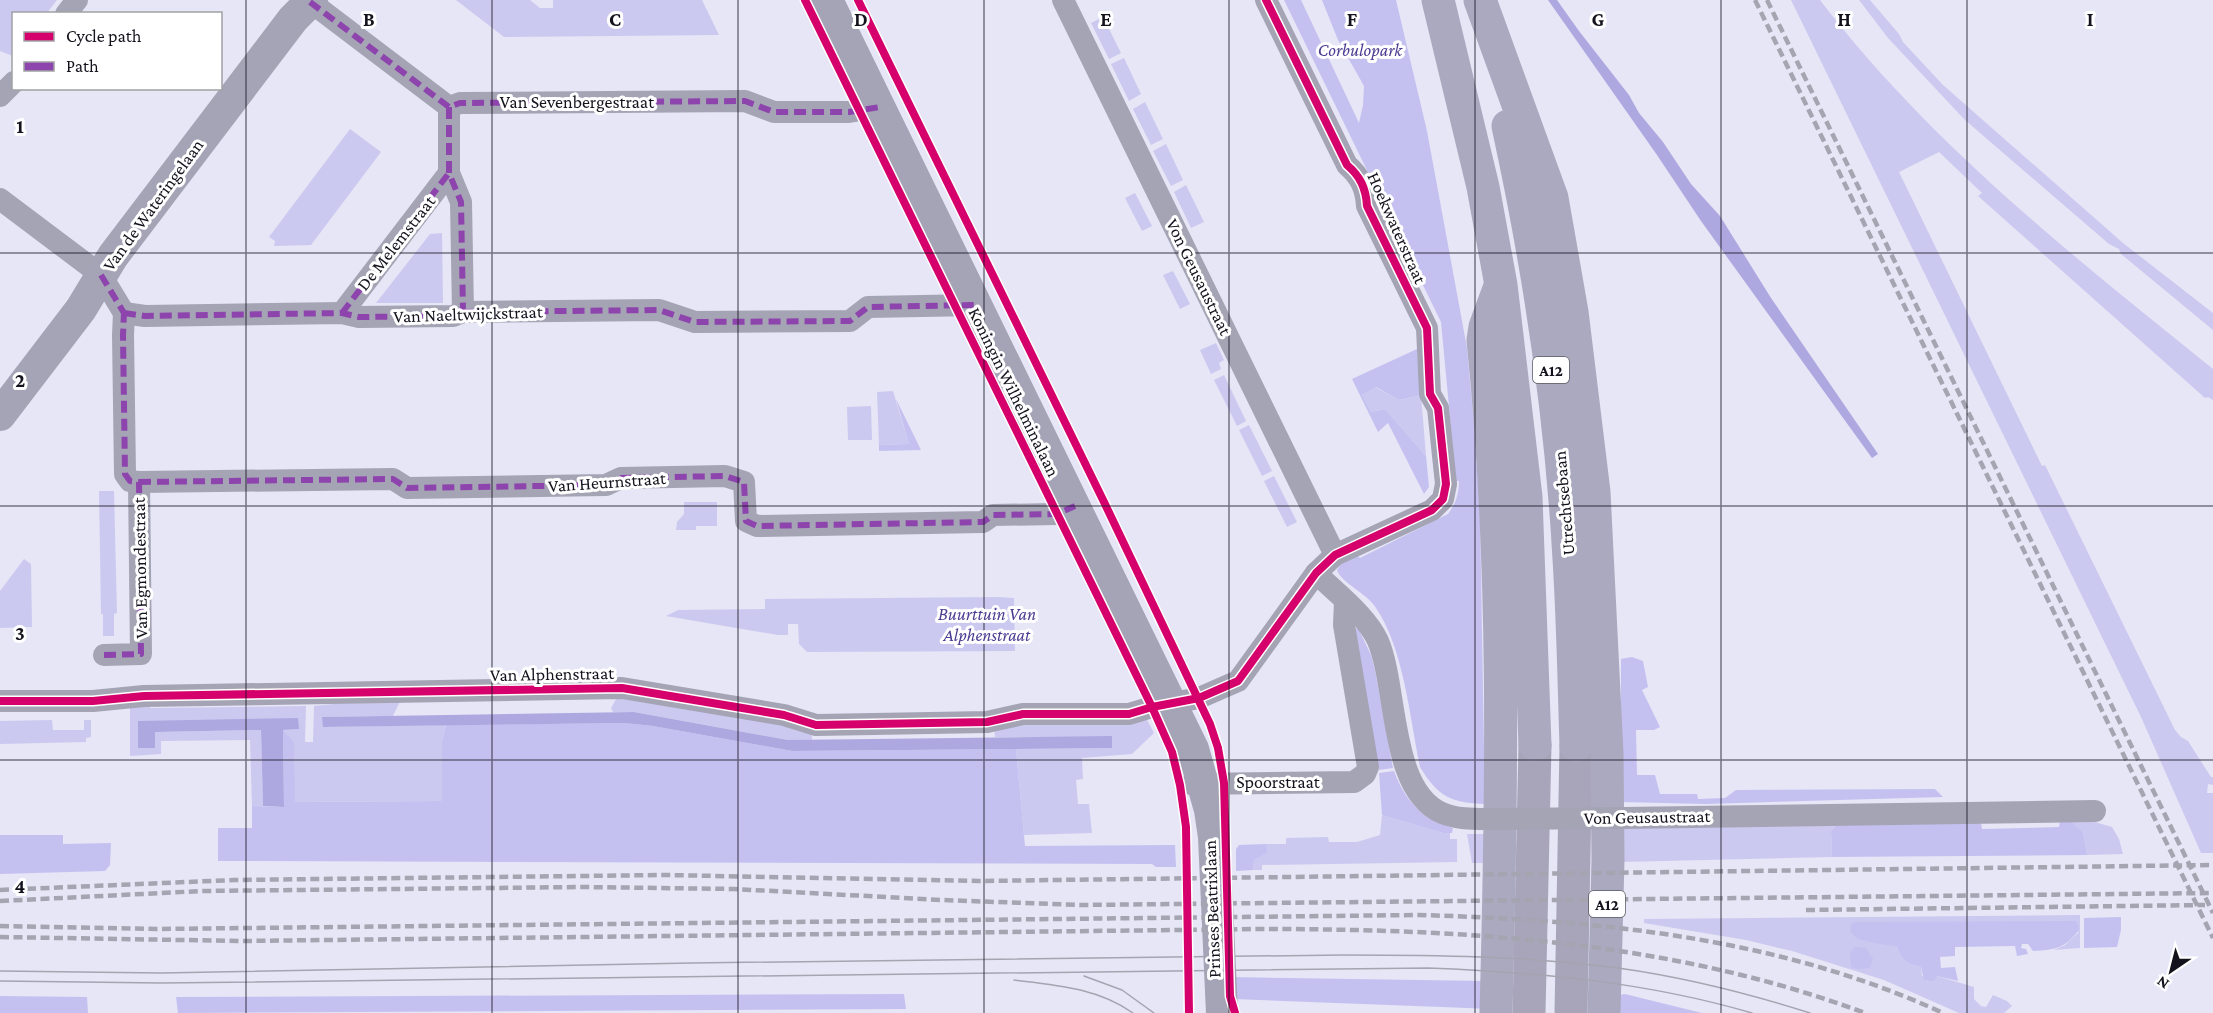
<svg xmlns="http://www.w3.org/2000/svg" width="2213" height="1013" viewBox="0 0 2213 1013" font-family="'Crimson Pro',serif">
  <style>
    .green { fill: #ccc9f0 }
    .forest { fill: #c4c1f1 }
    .water { fill: #ada8e0 }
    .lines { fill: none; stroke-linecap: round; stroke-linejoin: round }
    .street { stroke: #a5a4b5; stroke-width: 22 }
    .secondary { stroke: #a5a3b6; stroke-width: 32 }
    .primary { stroke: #a8a5ba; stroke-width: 33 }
    .highway { stroke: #aba9bf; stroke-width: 33 }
    .tram { stroke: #a5a4b1; stroke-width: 1.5 }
    .rail { stroke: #a5a4b1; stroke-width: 4.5; stroke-dasharray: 9 4.5; stroke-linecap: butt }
    .street-bridge { stroke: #a5a4b5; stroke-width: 22 }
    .quiet { stroke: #8e44ad; stroke-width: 6; stroke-dasharray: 12 6; stroke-linecap: butt }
    .cycleway-casing { stroke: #fff; stroke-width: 11 }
    .cycleway { stroke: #d6006c; stroke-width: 8 }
    .grid { fill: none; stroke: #14131d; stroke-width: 1.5; stroke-opacity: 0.55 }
    .labels { text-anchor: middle; stroke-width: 6; stroke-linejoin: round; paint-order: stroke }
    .shield { fill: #fff; stroke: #5a5a61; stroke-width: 1.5 }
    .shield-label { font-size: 16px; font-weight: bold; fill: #14131d }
    .park-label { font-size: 18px; font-style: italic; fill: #4b3b91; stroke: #fff }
    .street-label { font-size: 18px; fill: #14131d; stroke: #fff }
    .grid-label { font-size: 20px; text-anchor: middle; font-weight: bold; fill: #14131d; stroke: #fff; stroke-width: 6; stroke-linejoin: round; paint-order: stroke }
  </style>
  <rect width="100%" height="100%" fill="#e6e6f6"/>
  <g class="green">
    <path d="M0,0H57L47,13L14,14L13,56L0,51Z"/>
    <path d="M456,0H530L540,8H553V0H702L719,35L504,37Z"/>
    <path d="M1791,0H1820C1929,143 2074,257 2213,369V400L2208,397L2205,398L1978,196L1982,193L1939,152L1899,172L2042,466L2045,465L2175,730L2181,737L2188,741L2211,777H2213V785L2208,784L2207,793H2213V853H2201L2141,717Z"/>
    <path d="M1859,0H1870L1899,34L1903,42L1943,85L2123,243L2213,313V330L2121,254L2119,249L2109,244L1965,120L1888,38Z"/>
    <path d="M1103,17L1121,53L1109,59L1091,23Z"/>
    <path d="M1124,58L1141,94L1129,101L1111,64Z"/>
    <path d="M1145,102L1163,139L1151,145L1133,109Z"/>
    <path d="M350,129L381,152L311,245L274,246L275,241L269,237Z"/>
    <path d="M1166,144L1183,180L1171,186L1153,151Z"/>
    <path d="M1186,185L1204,222L1191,228L1174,192Z"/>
    <path d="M1135,193L1152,226L1142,231L1125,198Z"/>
    <path d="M442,233L443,303H376L430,234Z"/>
    <path d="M1173,271L1190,304L1180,309L1163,275Z"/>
    <path d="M1216,343L1224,360L1219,363L1221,369L1211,374L1200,350Z"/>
    <path d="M1224,375L1246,421L1237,426L1214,380Z"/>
    <path d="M1375,387L1399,400L1421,395L1426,456L1385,409L1371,412L1362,395Z"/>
    <path d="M893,391L909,444L879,445L877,392Z"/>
    <path d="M871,406L872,440H848L847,407Z"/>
    <path d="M1249,425L1272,471L1262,476L1239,430Z"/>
    <path d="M1274,476L1297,522L1287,527L1264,481Z"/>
    <path d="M114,491L117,613L114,614V636H103V614H101L99,491Z"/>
    <path d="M684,502H717V526H696V530H676L677,522L684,514Z"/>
    <path d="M24,559L31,564L32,627L0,628V591Z"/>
    <path d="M997,597L1014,598L1015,651L807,652L799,644L798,624H788V635H778L666,616L678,610L765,609V599Z"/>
    <path d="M619,694L812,730V740H788L634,712H613L611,708Z"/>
    <path d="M402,697L393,716L323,717V727L446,725L442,741L443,801L294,802V743L283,730L298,729V718L155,732L261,730L263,806H252L250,740L161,741V754L130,756V706H150V708L306,706L305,742H313L314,706Z"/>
    <path d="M1145,716L1154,733L1132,754L1082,758L1083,779L1076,780L1078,804H1089L1092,833L1024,835L1016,749L1112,748V737H995L994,727Z"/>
    <path d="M52,720L53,730H84V720H91V737L86,738V742L0,744V721Z"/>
    <path d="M1382,815L1443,833H1450V839H1457V862L1262,865V870H1253L1254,860L1266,853V844H1286V838L1328,837L1329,842H1357L1380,835Z"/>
    <path d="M2070,820H2088L2112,827L2119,839L2123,854L2087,855L2083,832Z"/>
    <path d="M1837,824L1831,831L1832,857L1621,862L1622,828Z"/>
    <path d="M1467,834H1486L1487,863H1472Z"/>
    <path d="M2077,915H2080V948L2054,950L2065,945L2079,932L1868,942L1889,944L1897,947C1901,960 1908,965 1921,967L1922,976H1937L1974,987V999L1981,1006L1986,1007L1993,995L2007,1001L2012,1006L2004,1013H1959L1884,980L1792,951L1746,940L1644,923V919Z"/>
  </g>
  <g class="forest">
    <path d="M1284,0H1301L1359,123L1363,105L1364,86L1338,40L1322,0H1396L1427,131L1467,348L1474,425L1480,513L1485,804C1452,803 1438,797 1420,767C1410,719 1404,649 1376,608C1366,592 1342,584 1337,570L1341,564L1358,556L1360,558L1448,514C1456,503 1459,494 1459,481H1456L1441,322Z"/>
    <path d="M1417,349L1421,395L1399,400L1376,387L1362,395L1371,412L1385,409L1426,456L1429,487L1424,494L1388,423L1378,432L1352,379Z"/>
    <path d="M896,399L921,450L879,451V445L909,444Z"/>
    <path d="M1358,628L1371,655L1375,670L1393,768L1379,770L1354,629Z"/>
    <path d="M1632,657L1643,661L1648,687L1642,690L1660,727L1654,730H1636L1637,775H1655L1660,794H1697L1698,799L1725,798L1736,790L1935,789L1943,797L1706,804L1621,802V659Z"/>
    <path d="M624,723L653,726L792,751L1016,749L1025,846L1175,845L1176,867H1156L1152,864L218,861V828H252V806L284,807L283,730L294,742L295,802L442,801V741L446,725Z"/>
    <path d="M1394,771C1406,802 1421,818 1453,828L1452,833H1443L1382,815L1379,773Z"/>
    <path d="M1841,820L1981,822L1982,829L2059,827L2060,820H2070L2083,832L2087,855L1832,857L1831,831Z"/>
    <path d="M0,835H63V844L111,843L110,865L105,871L0,874Z"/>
    <path d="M1266,844L1267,853L1254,860L1253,870L1236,871V849L1239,845Z"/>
    <path d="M2121,917V930L2117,947L2084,948V918Z"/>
    <path d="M2076,921C2080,928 2079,931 2073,937C2061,950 2049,950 2033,951L2028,944H2022L2021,948L2026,949L2028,954L2017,956L2015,946L1955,947V956L1940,957L1941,968L1955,967L1958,981L1937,976L1934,981L1924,980L1921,967C1908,965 1901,960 1897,947C1886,943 1841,944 1852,923L1856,922Z"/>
    <path d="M1855,947L1866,948L1873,959L1870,968L1858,969L1851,967L1850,952Z"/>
    <path d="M1230,977L1484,981L1494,1009L1234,999Z"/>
    <path d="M904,994L906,1009L178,1013L176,997Z"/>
    <path d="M1625,994L1702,1013H1618L1619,995Z"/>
    <path d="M0,996L87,997L88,1013H0Z"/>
  </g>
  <g class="water">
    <path d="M1548,0H1557L1579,31L1629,95L1639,113L1663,142L1691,184L1720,216L1771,298L1878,454L1872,458L1701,221L1657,155Z"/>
    <path d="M634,712L788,740L1112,736V748L792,751L653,726L624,723L323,727L322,717Z"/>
    <path d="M298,718L299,729L283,730L284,807L263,806L261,730L155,732V748H138V721Z"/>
  </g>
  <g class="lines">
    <g class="street">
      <path d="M308,0L449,107L460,103L745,101L774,112H849L880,107"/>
      <path d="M1063,0L1335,555"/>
      <path d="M66,14L77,0"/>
      <path d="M0,96L14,82"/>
      <path d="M449,107V173L461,202L463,312"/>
      <path d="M0,199L101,275L124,313"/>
      <path d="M124,313L145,316L342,313L359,317L453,316L463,312L659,310L695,322L850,321L868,307L976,305"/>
      <path d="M342,313L449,173"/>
      <path d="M139,482L393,479L407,488L606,485L621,478L725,476L744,482L746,521L757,526L983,522L993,515L1057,514L1075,506"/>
      <path d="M1316,573C1336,593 1366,615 1378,641C1398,688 1389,790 1442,813C1456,819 1472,819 1487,819"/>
      <path d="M104,655L141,654L139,482L130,481L125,474L123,335L124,313"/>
      <path d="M0,701H93L144,696L622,688L784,715L816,725L987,722L1023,714H1129L1152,707L1199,698L1238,681L1316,573L1335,555L1432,510L1443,499L1446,484L1438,408L1430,394L1427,328L1367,206C1366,188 1360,176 1347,165L1266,0"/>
      <path d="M1191,784L1354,782L1365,774L1368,767L1344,625L1345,601"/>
      <path d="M1622,818L2095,811"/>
    </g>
    <g class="secondary">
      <path d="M827,0L1193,749L1210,810L1214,837L1222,1013"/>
      <path d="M0,415L81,309L113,256L293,19L312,0"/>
    </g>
    <g class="primary">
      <path d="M1529,1013L1535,745"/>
      <path d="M1571,1013L1576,746"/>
    </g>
    <g class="highway">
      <path d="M1438,0L1483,187L1501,285L1526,497L1535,745"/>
      <path d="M1480,0L1552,198L1572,312L1594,492L1607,753L1608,860L1604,1013"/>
      <path d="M1508,126C1539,268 1561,413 1569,559C1573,621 1574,684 1576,746"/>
      <path d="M1496,1013C1502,789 1506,564 1483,340L1485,327L1499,289"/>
    </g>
    <g class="tram">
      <path d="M0,971L161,973L692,963L1343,955C1435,955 1527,956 1618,968C1683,977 1747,993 1810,1013"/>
      <path d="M1084,976L1122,990L1154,1013"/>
      <path d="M1014,980C1056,985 1097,988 1133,1013"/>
      <path d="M0,981L161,983L1428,968C1537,972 1646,982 1752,1013"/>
    </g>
    <g class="rail">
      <path d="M1755,0L2213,938"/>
      <path d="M1767,0L2213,913"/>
      <path d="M0,890L234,880L665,875L979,881L2213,865"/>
      <path d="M0,901L202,891L584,887L734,889L942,900L1080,905L2213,893"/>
      <path d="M1806,910L2205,905"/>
      <path d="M0,926L156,929L1419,915C1598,920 1778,937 1943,1013"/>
      <path d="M0,937L242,941L1261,929C1466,929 1672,941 1865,1013"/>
    </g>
    <path class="street-bridge" d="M1487,819L1622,818"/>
    <g class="quiet">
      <path d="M310,2L449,107L460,103L745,101L774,112H849L880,107"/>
      <path d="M449,107V173L461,202L463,312"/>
      <path d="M101,275L124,313"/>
      <path d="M124,313L145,316L342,313L359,317L453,316L463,312L659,310L695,322L850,321L868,307L976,305"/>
      <path d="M342,313L449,173"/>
      <path d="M139,482L393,479L407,488L606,485L621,478L725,476L744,482L746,521L757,526L983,522L993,515L1057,514L1075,506"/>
      <path d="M104,655L141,654L139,482L130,481L125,474L123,335L124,313"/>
    </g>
    <g class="cycleway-casing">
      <g id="cycleway">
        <path d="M805,0L1152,707L1172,752L1180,785L1186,827L1189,1013"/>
        <path d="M858,0L1104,502L1210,724L1218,748L1224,783L1230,996L1235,1013"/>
        <path d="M0,701H93L144,696L622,688L784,715L816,725L987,722L1023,714H1129L1152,707L1199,698L1238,681L1316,573L1335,555L1432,510L1443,499L1446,484L1438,408L1430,394L1427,328L1367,206C1366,188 1360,176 1347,165L1266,0"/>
      </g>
    </g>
    <use href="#cycleway" class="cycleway"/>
  </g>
  <path class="grid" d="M246,0V1013M492,0V1013M738,0V1013M984,0V1013M1229,0V1013M1475,0V1013M1721,0V1013M1967,0V1013M0,253H2213M0,506H2213M0,760H2213"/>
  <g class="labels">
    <g class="shield">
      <rect x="1533" y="357" width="36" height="26" rx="4.5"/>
      <rect x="1589" y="891" width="36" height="26" rx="4.5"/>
    </g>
    <g class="shield-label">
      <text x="1551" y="376">A12</text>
      <text x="1607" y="910">A12</text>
    </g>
    <g class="park-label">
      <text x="1360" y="56">Corbulopark</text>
      <text x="987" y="620">Buurttuin Van<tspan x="987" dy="21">Alphenstraat</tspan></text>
    </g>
    <g class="street-label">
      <text x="577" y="108">Van Sevenbergestraat</text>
      <text transform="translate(153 205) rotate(-54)" y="6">Van de Wateringelaan</text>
      <text transform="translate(1397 228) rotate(66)" y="6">Hoekwaterstraat</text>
      <text transform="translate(396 243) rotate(-52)" y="6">De Melemstraat</text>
      <text transform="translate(1199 277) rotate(64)" y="6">Von Geusaustraat</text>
      <text transform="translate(468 314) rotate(-2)" y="6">Van Naeltwijckstraat</text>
      <text transform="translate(1014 392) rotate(64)" y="6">Koningin Wilhelminalaan</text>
      <text transform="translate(607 482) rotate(-4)" y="6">Van Heurnstraat</text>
      <text transform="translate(1564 503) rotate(-95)" y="6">Utrechtsebaan</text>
      <text transform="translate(140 568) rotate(-91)" y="6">Van Egmondestraat</text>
      <text transform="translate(552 674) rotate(-1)" y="6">Van Alphenstraat</text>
      <text x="1278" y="788">Spoorstraat</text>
      <text transform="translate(1647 817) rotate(-1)" y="6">Von Geusaustraat</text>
      <text transform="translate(1212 909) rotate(-92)" y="6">Prinses Beatrixlaan</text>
    </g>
  </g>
  <g class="grid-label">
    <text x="369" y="26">B</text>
    <text x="615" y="26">C</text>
    <text x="861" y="26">D</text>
    <text x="1106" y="26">E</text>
    <text x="1352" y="26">F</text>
    <text x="1598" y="26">G</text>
    <text x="1844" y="26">H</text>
    <text x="2090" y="26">I</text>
    <text x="20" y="133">1</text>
    <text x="20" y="387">2</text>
    <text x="20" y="640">3</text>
    <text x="20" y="893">4</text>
  </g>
  <rect x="12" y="12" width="210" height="78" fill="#ffffff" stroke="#a1a1a5" stroke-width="1.5"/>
  <rect x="24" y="32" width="30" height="9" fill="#d6006c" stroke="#a1a1a5" stroke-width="1.5"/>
  <text x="66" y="42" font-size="18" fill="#14131d">Cycle path</text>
  <rect x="24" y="62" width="30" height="9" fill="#8e44ad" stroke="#a1a1a5" stroke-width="1.5"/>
  <text x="66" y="72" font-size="18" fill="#14131d">Path</text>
  <g transform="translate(2171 971) rotate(215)" stroke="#ffffff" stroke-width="4.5" paint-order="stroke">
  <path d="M0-4.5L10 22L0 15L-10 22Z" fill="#14131d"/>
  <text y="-9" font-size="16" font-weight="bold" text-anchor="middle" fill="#14131d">N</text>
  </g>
</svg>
